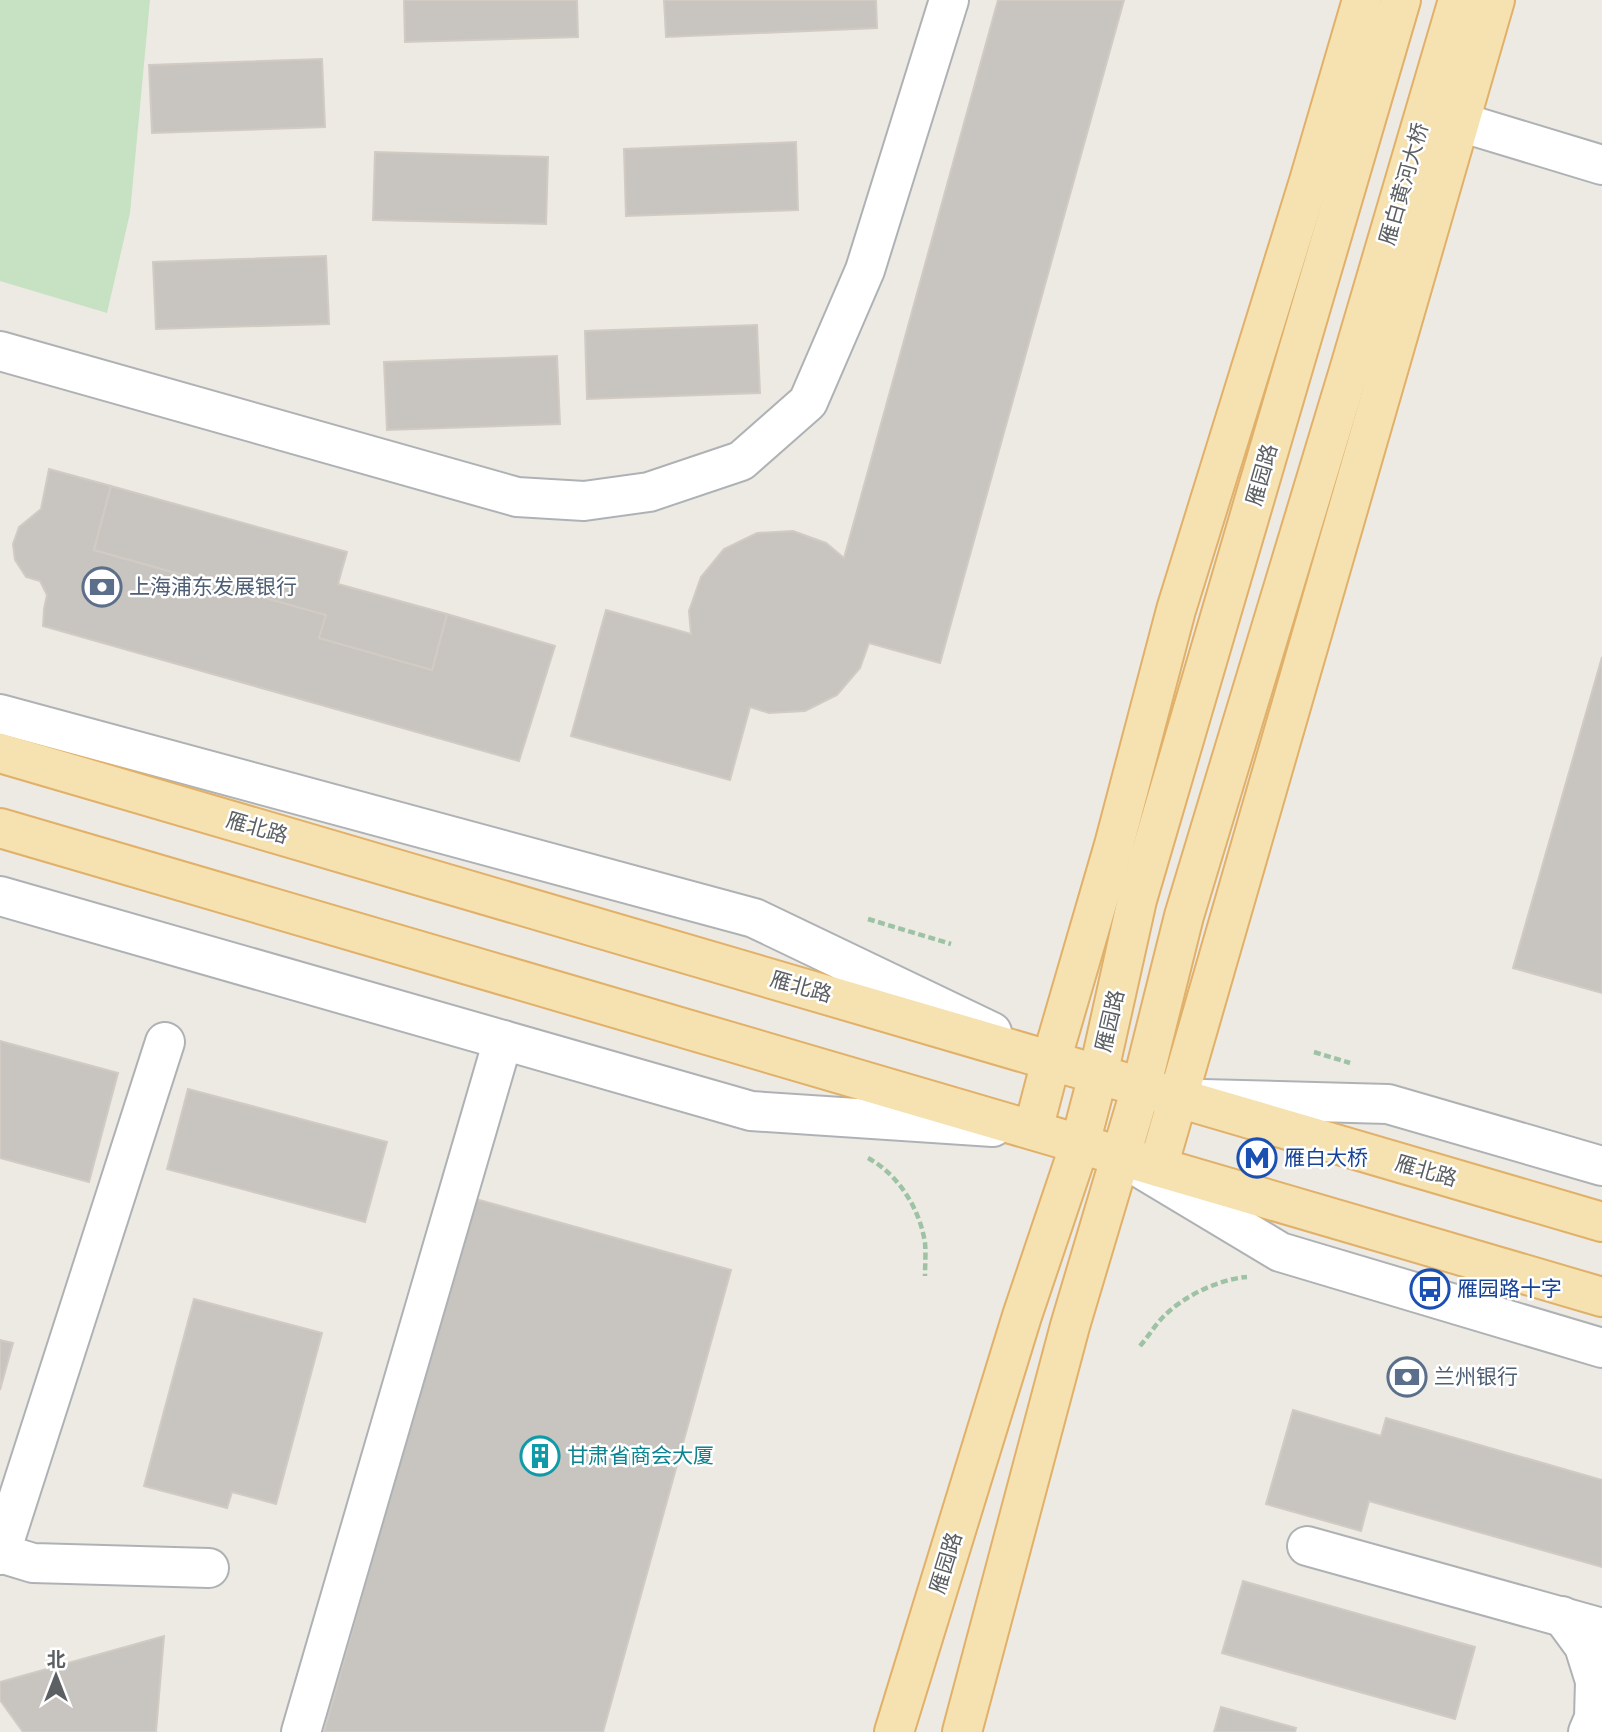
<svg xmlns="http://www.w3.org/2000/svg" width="1602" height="1732" viewBox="0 0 1602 1732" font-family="Quicksand,'Noto Sans SC',sans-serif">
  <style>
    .green { fill: #c7e1c3 }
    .building { fill: #c8c5c1; stroke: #d1cbc3; stroke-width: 2 }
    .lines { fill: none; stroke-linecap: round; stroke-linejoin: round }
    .minor-casing { stroke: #afb2b5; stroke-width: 42 }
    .major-casing { stroke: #e1b069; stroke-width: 42 }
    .path { stroke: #9dc2a4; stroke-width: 4.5; stroke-dasharray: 7 3.5; stroke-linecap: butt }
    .minor { stroke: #fff; stroke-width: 38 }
    .major { stroke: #f5e2b0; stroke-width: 38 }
    .labels { text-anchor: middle; stroke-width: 5; stroke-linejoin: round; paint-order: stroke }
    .street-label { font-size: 21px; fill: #5c6063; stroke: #fff }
    .service-label { font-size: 21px; fill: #4e5e75; stroke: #fff; text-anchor: start }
    .transit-label { font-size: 21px; fill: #164399; stroke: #fff; text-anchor: start }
    .culture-label { font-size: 21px; fill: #0d838f; stroke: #fff; text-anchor: start }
  </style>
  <rect width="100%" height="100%" fill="#edeae4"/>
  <path class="green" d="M0,0H150L130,213L107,313L0,281Z"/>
  <g class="building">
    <path d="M404,0H577L578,37L405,42Z"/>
    <path d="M664,0H876L877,28L666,37Z"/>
    <path d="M998,0H1124L940,663L869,643L860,668L837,695L805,711L769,713L750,707L730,780L571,736L606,610L691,634L689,611L701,577L724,549L757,533L793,531L826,543L844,558Z"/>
    <path d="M322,59L325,127L152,133L149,65Z"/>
    <path d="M796,142L798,210L626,216L624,149Z"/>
    <path d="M375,152L548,157L546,224L373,220Z"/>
    <path d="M326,256L329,324L156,329L153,262Z"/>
    <path d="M757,325L760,393L587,399L585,331Z"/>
    <path d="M557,356L560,424L387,430L384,362Z"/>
    <path d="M49,469L111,486L94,550L326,615L319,638L432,670L447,614L555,646L519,761L43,626L44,609L47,595L40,581L26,577L15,560L13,544L19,527L41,509Z"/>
    <path d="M111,486L347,552L338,584L447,614L432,670L319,638L326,615L94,550Z"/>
    <path d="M1602,657V993L1513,968Z"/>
    <path d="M0,1041L118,1073L89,1182L0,1158Z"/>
    <path d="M188,1089L387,1142L365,1222L167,1169Z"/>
    <path d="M472,1198L731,1270L603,1732H324Z"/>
    <path d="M194,1299L322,1333L276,1504L232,1492L227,1508L144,1486Z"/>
    <path d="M0,1340L13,1343L0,1390Z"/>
    <path d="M1293,1410L1381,1436L1386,1418L1602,1480V1567L1369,1501L1361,1531L1266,1504Z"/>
    <path d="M1243,1581L1475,1647L1455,1719L1222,1653Z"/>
    <path d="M164,1636L156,1732H23L0,1700V1682Z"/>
    <path d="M1221,1707L1296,1728L1295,1732H1214Z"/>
  </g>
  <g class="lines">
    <g class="minor-casing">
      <g id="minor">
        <path d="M1460,122L1602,165"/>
        <path d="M0,351L517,497L584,501L649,492L741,461L808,402L865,270L949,0"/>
        <path d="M0,714L754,918L992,1032"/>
        <path d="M0,896L751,1111L993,1127"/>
        <path d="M1203,1099L1388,1104L1602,1166"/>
        <path d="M1140,1168L1280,1252L1602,1348"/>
        <path d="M1307,1546L1602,1628"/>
        <path d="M0,1553L33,1563L209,1568"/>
        <path d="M0,1555L165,1042"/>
        <path d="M1562,1616L1584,1646L1595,1681L1594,1718L1588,1732"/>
        <path d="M301,1732L503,1040"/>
      </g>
    </g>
    <g class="major-casing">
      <g id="major">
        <path d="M0,753L1602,1222"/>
        <path d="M0,828L1602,1297"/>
        <path d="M1033,1130L1051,1061L1114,845L1176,610L1309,181L1362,0"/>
        <path d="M1158,1167L1495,0"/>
        <path d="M894,1732L1022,1316L1080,1144L1098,1075L1137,900L1401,0"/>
        <path d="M962,1732L1070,1326L1141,1088L1184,916L1350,367L1458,0"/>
      </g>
    </g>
    <g class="path">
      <path d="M868,919L951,944"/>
      <path d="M1314,1052L1350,1063"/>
      <path d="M868,1158C898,1174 920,1209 925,1243C926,1253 925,1265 925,1276"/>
      <path d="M1140,1346C1148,1337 1155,1325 1164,1316C1184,1296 1219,1279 1247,1277"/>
    </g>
    <use href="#minor" class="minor"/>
    <use href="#major" class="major"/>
  </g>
  <defs>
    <g id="bank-ring" transform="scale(2.0125)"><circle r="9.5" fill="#fff" stroke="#5c6f8a" stroke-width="1.5"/><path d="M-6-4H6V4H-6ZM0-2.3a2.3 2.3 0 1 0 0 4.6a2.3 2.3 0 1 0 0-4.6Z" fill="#5c6f8a"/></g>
    <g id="metro-ring" transform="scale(2.0125)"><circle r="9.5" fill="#fff" stroke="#1a4fb4" stroke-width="1.5"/><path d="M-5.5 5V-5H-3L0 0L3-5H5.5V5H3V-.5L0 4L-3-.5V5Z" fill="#1a4fb4"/></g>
    <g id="bus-ring" transform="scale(2.0125)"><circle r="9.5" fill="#fff" stroke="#1a4fb4" stroke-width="1.5"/><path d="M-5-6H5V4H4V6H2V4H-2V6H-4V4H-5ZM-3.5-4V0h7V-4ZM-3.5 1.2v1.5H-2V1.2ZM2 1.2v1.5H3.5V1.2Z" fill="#1a4fb4"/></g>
    <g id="building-ring" transform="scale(2.0125)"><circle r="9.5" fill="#fff" stroke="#0f9aa8" stroke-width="1.5"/><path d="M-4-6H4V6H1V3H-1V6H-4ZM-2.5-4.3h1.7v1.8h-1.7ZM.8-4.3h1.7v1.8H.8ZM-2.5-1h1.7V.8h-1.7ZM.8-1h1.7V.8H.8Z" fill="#0f9aa8"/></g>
  </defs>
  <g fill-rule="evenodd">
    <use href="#bank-ring" x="102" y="587"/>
    <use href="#metro-ring" x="1257" y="1158"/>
    <use href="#bus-ring" x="1430" y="1289"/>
    <use href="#bank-ring" x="1407" y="1377"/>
    <use href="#building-ring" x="540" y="1456"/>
  </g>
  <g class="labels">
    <g class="street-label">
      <text transform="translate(1404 184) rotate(-74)" y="7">雁白黄河大桥</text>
      <text transform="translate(1262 475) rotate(-74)" y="7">雁园路</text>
      <text transform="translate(257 828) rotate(16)" y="7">雁北路</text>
      <text transform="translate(801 987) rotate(16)" y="7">雁北路</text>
      <text transform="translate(1110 1021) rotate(-77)" y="7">雁园路</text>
      <text transform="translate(1426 1171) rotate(16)" y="7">雁北路</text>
      <text transform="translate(946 1563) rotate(-73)" y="7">雁园路</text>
    </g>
    <g class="service-label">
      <text x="129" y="594">上海浦东发展银行</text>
      <text x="1434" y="1384">兰州银行</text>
    </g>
    <g class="transit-label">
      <text x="1284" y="1165">雁白大桥</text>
      <text x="1457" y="1296">雁园路十字</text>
    </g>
    <g class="culture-label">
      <text x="567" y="1463">甘肃省商会大厦</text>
    </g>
  </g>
  <g transform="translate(56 1676)" stroke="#ffffff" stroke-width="5" paint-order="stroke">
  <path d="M0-5L12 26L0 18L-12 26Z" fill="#5c6063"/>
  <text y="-10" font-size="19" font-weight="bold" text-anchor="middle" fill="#5c6063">北</text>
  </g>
</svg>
